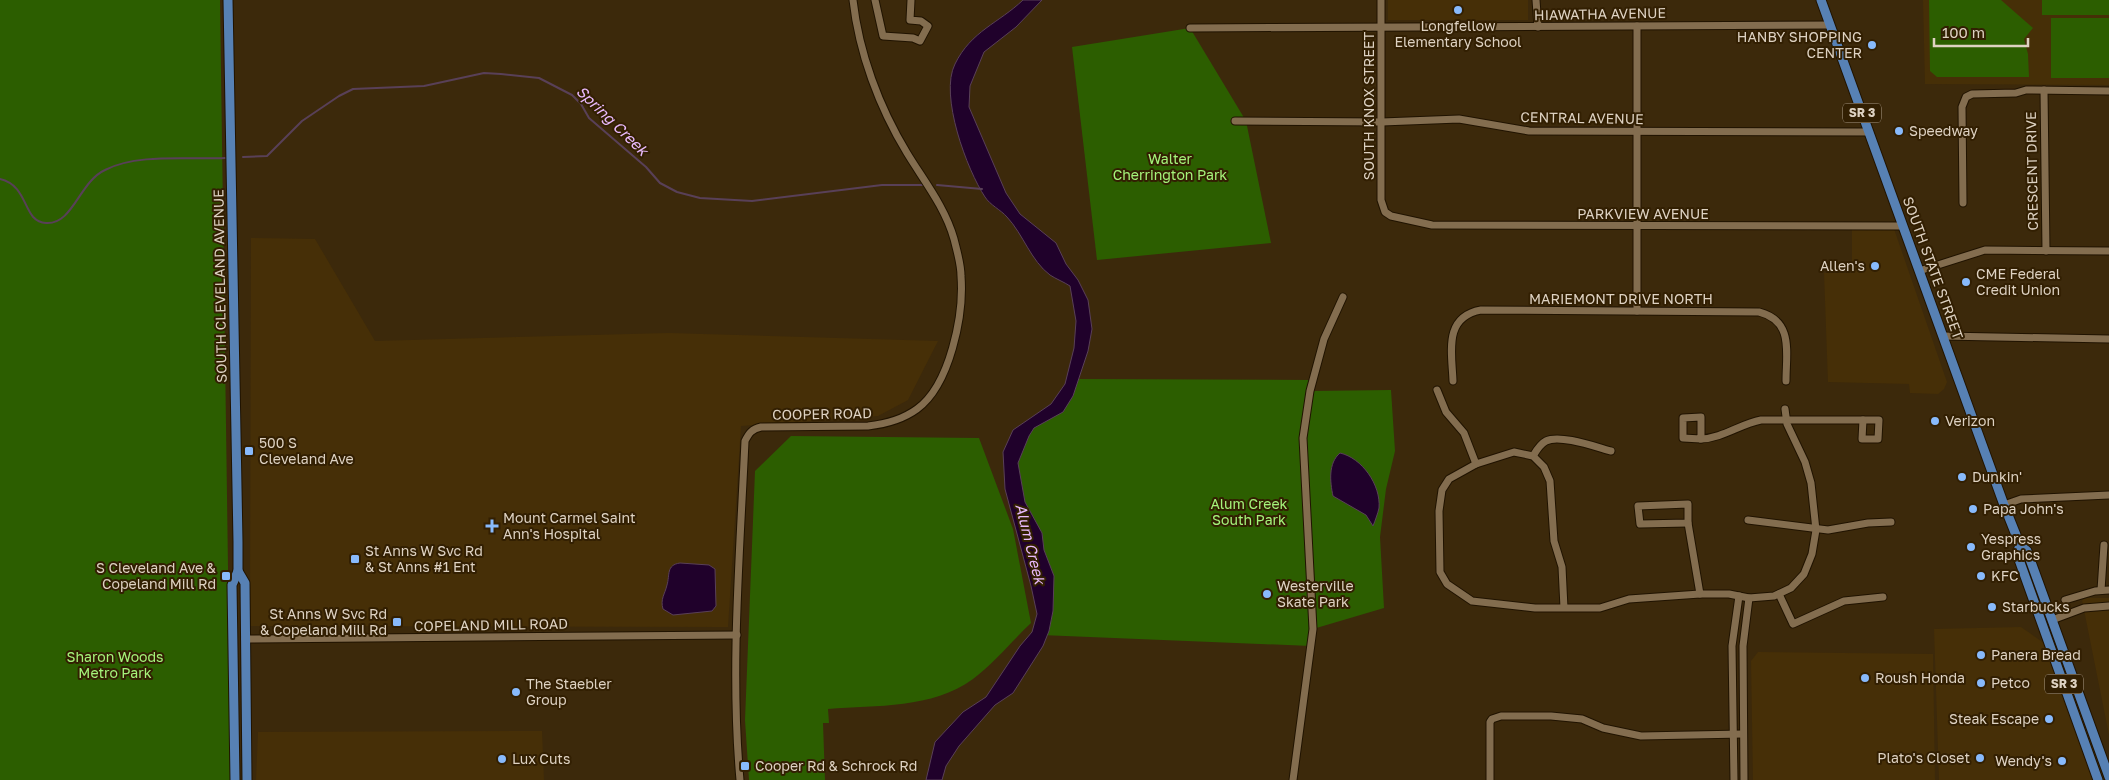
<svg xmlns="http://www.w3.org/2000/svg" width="2109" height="780" viewBox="0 0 2109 780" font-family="'Golos Text',sans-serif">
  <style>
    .built { fill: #462f07 }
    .green { fill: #2c5e00 }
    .water { fill: #20012b; stroke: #594058 }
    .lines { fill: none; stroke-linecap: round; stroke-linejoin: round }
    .stream { stroke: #594058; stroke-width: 2 }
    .minor-casing { stroke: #201300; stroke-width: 9 }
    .major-casing { stroke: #201300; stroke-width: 11 }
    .minor { stroke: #836d4f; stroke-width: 7 }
    .major { stroke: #5781b4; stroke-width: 9 }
    .poi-dot { fill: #88bafc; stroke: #321f02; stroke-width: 2 }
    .labels { text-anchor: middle; stroke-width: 4; stroke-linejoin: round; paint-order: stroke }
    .shield { fill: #321f02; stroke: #aa9c88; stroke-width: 1 }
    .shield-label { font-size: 12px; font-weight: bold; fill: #ded2c2 }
    .street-label { font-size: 14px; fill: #ded2c2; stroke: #321f02 }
    .poi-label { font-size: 14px; fill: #ded2c2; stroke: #321f02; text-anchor: start }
    .park-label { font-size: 14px; fill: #a5f47a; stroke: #321f02 }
    .water-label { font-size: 15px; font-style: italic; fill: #e9bafd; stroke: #321f02 }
  </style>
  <rect width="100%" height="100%" fill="#3c290b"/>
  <g class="built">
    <rect x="1388" y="0" width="140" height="20"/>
    <path d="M1923,0H2109V85L1925,84Z"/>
    <path d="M1893,226L1947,382L1944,389L1938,394L1910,393L1909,384L1828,382L1824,273H1852V227Z"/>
    <path d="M251,238L315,239L375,341L668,333L938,341L908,400L878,416L741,426L728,627L250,626Z"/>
    <path d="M2086,598H2109V735L2082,600Z"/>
    <path d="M2021,627L2067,659L2109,780H1939L1934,629Z"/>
    <path d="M1758,652L1933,654L1935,780H1753L1751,661Z"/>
    <path d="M542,731L544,780H256L258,732Z"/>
  </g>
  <g class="green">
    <path d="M0,0H220L231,780H0Z"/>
    <path d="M1929,0H2001L2033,28L2024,39L2028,54L2029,77H1937L1930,71Z"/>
    <rect x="2042" y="0" width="67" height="15"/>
    <rect x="2051" y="18" width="58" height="60"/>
    <path d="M1190,28L1246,121L1271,243L1097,260L1072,47Z"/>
    <path d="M1072,379L1313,380L1311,391L1391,390L1395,451L1386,489L1380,537L1384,608L1313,629L1311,646L1041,635L1012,461L1023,428L1057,406Z"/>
    <path d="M791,436L979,438L1013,529L1031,623C1012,641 994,663 973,679C932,709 877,705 828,709L829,723H823L825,780H749L745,720L755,471Z"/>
  </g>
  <g class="water">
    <path d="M1023,0H1042L1016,27L984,52L970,86L969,107L1006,193L1020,214L1056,243L1066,264L1078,280L1088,300L1092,329L1088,351L1073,396L1063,412L1034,428L1029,436L1018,463L1025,502L1042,533L1044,550L1054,576L1053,611L1049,631L1043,646L1013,693L995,705L959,746L946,766L942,780H926L935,742L963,712L986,697L1020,646L1032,632L1037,614L1031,586L1005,489L1003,452L1013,430L1051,404L1065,384L1074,348L1076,321L1070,286C1064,282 1056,279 1050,275C1031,261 1023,234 1007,217C1001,210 990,205 985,197C967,170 939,95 955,64C971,31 999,23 1023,0Z"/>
    <path d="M1340,453C1362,458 1381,485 1379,508C1378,513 1375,521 1373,526L1366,515L1333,496C1330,482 1328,463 1340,453Z"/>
    <path d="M680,563L709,565L715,569L716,606L712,611L673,615L663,609C660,599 665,594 667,585C670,575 666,565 680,563Z"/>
  </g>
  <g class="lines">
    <g class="stream">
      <path d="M243,157L267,156L302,121L339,96L353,89L424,86L484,73L501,74L539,78L572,95L581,104L589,118L646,167L660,183L677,192L700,198L752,201L882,185H924"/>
      <path d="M0,179C30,186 22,222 46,223C73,225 79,182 105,170C137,153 189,160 225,158"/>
      <path d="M937,185L982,189"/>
    </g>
    <g class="minor-casing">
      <g id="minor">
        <path d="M875,0L883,36L913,38L920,41L928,26L921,21L910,20L911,0"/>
        <path d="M1381,0V200L1385,212L1391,216L1432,225L1903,226"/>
        <path d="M1536,0L1538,27"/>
        <path d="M1190,28L1830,25"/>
        <path d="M2044,90L2046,251"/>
        <path d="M1235,121L1382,122L1459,119L1529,131L1869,132"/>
        <path d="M1963,203L1962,107L1966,97L1972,94L2016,93L2026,90L2109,91"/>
        <path d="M1919,271L1985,250L2109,251"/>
        <path d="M1637,311V26"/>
        <path d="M1943,336L2109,339"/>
        <path d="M1453,381C1452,353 1443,317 1481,310L1759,312C1794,321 1786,352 1786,381"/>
        <path d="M1437,390L1446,412L1464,433L1476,464"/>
        <path d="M1701,417V439L1683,438V418Z"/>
        <path d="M1863,420H1879L1878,439H1862Z"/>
        <path d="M1701,439C1723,438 1740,424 1761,420H1863"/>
        <path d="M1533,456C1536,451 1540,444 1546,441C1560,434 1596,447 1611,451"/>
        <path d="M1688,504V523L1640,524L1638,506Z"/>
        <path d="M2004,505L2021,499L2109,495"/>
        <path d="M1748,520L1828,530L1868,523L1891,522"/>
        <path d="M1688,523L1700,594"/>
        <path d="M2101,590L2104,545"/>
        <path d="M1779,594L1793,624L1844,601L1883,597"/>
        <path d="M2065,600L2095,591L2109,590"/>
        <path d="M1564,608L1562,567L1554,541L1550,481L1544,467L1533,456L1514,452L1476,464L1449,479L1442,490L1439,511L1440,572L1447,584L1472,601L1535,608H1600L1629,599L1700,594H1729L1749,598L1774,596L1791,588L1804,574L1812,554L1816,530L1811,483L1805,462L1787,424L1785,409"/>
        <path d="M2052,620L2084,608L2109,606"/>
        <path d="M245,639L737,635"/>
        <path d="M740,780C730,669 740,552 745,441C749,433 752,429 761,427L868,426C886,424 902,420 917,409C950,385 964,315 961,276C961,264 957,251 954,239C945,207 924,181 907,153C879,107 859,53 853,0"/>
        <path d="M1293,780L1313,629L1303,438L1310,391L1324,339L1343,297"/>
        <path d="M1490,780V722L1492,719L1501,716H1551L1582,719L1603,728L1641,736L1743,734"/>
        <path d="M1734,780L1732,646L1739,596"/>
        <path d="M1744,780L1743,646L1749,598"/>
      </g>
    </g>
    <g class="major-casing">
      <g id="major">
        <path d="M228,0L238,542V571L232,585L235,780"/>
        <path d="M1821,0L2004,505L2020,545L2027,551L2109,777"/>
        <path d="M2020,545L2017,554L2098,780"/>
        <path d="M238,571L245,583L247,780"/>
      </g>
    </g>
    <use href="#minor" class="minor"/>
    <use href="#major" class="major"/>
  </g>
  <g class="poi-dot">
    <circle cx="1458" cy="10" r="5"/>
    <circle cx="1872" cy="45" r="5"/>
    <circle cx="1899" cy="131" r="5"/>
    <circle cx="1875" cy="266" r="5"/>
    <circle cx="1966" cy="282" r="5"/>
    <circle cx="1935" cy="421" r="5"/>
    <rect x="244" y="446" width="10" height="10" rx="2.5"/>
    <circle cx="1962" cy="477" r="5"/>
    <circle cx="1973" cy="509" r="5"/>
    <path d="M489.5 518.5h5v5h5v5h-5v5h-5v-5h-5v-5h5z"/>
    <circle cx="1971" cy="547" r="5"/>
    <rect x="350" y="554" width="10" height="10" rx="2.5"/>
    <rect x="221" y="571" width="10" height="10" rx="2.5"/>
    <circle cx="1981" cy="576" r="5"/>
    <circle cx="1267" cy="594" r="5"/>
    <circle cx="1992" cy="607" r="5"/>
    <rect x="392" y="617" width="10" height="10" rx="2.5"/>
    <circle cx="1981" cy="655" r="5"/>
    <circle cx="1865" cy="678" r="5"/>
    <circle cx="1981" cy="683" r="5"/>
    <circle cx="516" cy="692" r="5"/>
    <circle cx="2049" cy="719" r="5"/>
    <circle cx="1980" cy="758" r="5"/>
    <circle cx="502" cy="759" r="5"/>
    <circle cx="2062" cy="761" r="5"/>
    <rect x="740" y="761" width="10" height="10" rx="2.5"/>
  </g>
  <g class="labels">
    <g class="shield">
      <rect x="1843" y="103.5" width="38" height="19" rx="4"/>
      <rect x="2045" y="674.5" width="38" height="19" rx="4"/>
    </g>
    <g class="shield-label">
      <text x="1862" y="117">SR 3</text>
      <text x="2064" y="688">SR 3</text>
    </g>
    <g class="street-label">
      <text transform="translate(1600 14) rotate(-1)" y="5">HIAWATHA AVENUE</text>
      <text transform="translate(1369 106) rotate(-90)" y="5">SOUTH KNOX STREET</text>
      <text transform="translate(1582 118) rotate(1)" y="5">CENTRAL AVENUE</text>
      <text transform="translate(2032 171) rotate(-91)" y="5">CRESCENT DRIVE</text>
      <text x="1643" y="219">PARKVIEW AVENUE</text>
      <text transform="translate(1933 268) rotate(70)" y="5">SOUTH STATE STREET</text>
      <text transform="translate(220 286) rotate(-91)" y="5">SOUTH CLEVELAND AVENUE</text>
      <text x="1621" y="304">MARIEMONT DRIVE NORTH</text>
      <text transform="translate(822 414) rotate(-1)" y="5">COOPER ROAD</text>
      <text transform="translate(491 625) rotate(-1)" y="5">COPELAND MILL ROAD</text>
    </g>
    <g class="poi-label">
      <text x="1458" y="31" text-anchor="middle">Longfellow<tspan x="1458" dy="16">Elementary School</tspan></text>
      <text x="1862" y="42" text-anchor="end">HANBY SHOPPING<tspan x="1862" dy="16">CENTER</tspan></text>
      <text x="1909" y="136">Speedway</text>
      <text x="1865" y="271" text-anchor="end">Allen's</text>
      <text x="1976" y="279">CME Federal<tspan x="1976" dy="16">Credit Union</tspan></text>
      <text x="1945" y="426">Verizon</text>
      <text x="259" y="448">500 S<tspan x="259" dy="16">Cleveland Ave</tspan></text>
      <text x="1972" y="482">Dunkin'</text>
      <text x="1983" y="514">Papa John's</text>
      <text x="503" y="523">Mount Carmel Saint<tspan x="503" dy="16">Ann's Hospital</tspan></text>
      <text x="1981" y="544">Yespress<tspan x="1981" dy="16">Graphics</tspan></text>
      <text x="365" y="556">St Anns W Svc Rd<tspan x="365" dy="16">&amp; St Anns #1 Ent</tspan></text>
      <text x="216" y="573" text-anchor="end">S Cleveland Ave &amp;<tspan x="216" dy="16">Copeland Mill Rd</tspan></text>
      <text x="1991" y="581">KFC</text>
      <text x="1277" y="591">Westerville<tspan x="1277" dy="16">Skate Park</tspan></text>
      <text x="2002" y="612">Starbucks</text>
      <text x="387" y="619" text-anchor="end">St Anns W Svc Rd<tspan x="387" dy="16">&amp; Copeland Mill Rd</tspan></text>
      <text x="1991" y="660">Panera Bread</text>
      <text x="1875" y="683">Roush Honda</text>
      <text x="1991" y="688">Petco</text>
      <text x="526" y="689">The Staebler<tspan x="526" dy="16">Group</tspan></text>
      <text x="2039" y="724" text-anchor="end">Steak Escape</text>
      <text x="1970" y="763" text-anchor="end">Plato's Closet</text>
      <text x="512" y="764">Lux Cuts</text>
      <text x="2052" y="766" text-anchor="end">Wendy's</text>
      <text x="755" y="771">Cooper Rd &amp; Schrock Rd</text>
    </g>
    <g class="park-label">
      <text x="1170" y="164">Walter<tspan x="1170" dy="16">Cherrington Park</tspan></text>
      <text x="1249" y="509">Alum Creek<tspan x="1249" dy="16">South Park</tspan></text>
      <text x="115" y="662">Sharon Woods<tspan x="115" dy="16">Metro Park</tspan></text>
    </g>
    <g class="water-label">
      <text transform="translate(612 121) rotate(44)" y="5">Spring Creek</text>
      <text transform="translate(1030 544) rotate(76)" y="5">Alum Creek</text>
    </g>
  </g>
  <path d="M1934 38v8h94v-8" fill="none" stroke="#ded2c2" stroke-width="2.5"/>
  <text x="1942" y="38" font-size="15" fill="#ded2c2" stroke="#321f02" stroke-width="4" paint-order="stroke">100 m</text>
</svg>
